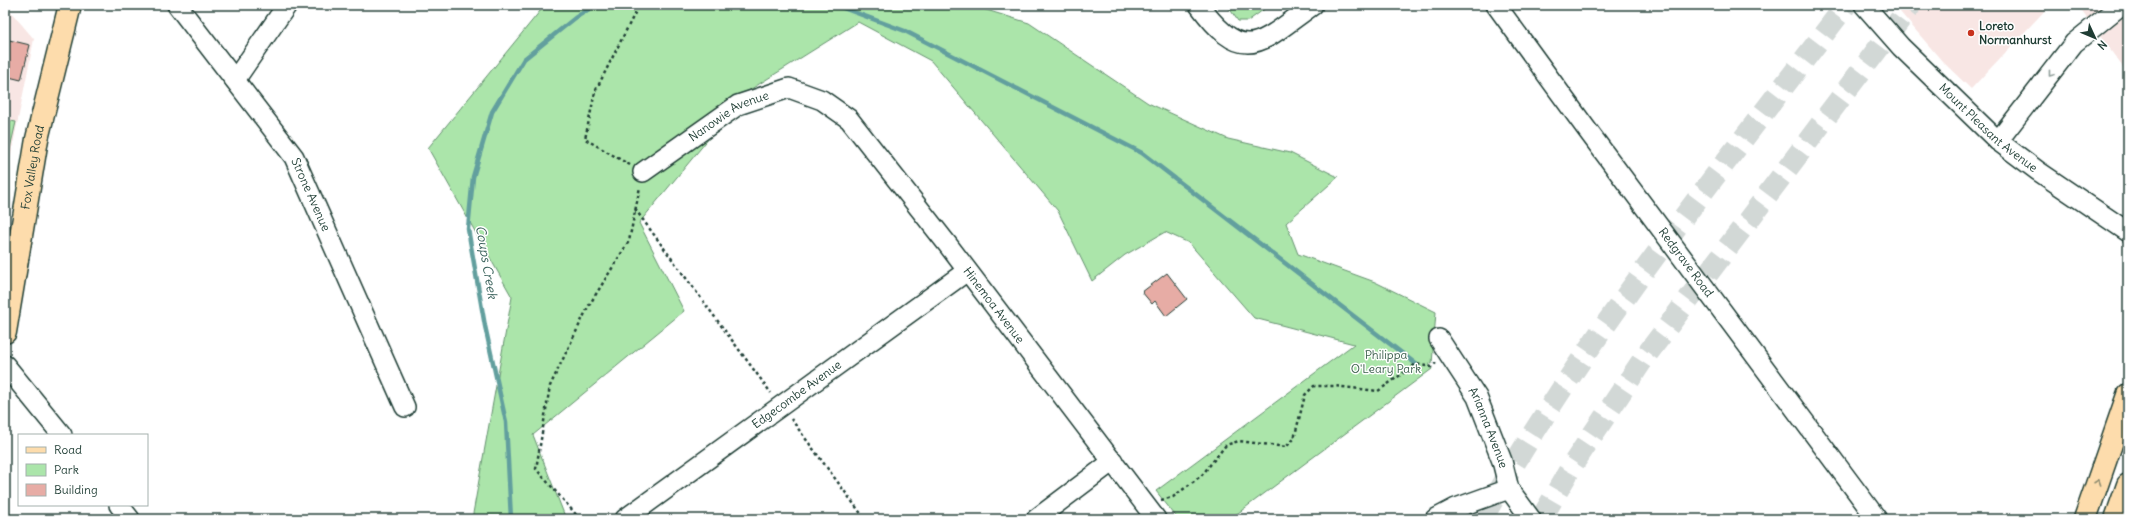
<svg xmlns="http://www.w3.org/2000/svg" width="2133" height="524" viewBox="0 0 2133 524" font-family="Delius,sans-serif">
  <style>
    .built { fill: #f8e6e4 }
    .green { fill: #abe5aa; stroke: #65916f }
    .lines { fill: none; stroke-linecap: round; stroke-linejoin: round }
    .stream { stroke: #629f9e; stroke-width: 4.5 }
    .building { fill: #e7aca5; stroke: #1f3d34 }
    .highway-tunnel { stroke: #d2d8d6; stroke-width: 22; stroke-dasharray: 22 11; stroke-linecap: butt }
    .minor-casing { stroke: #1f3d34; stroke-width: 22 }
    .major-casing { stroke: #1f3d34; stroke-width: 25 }
    .highway-casing { stroke: #1f3d34; stroke-width: 25 }
    .path { stroke: #1f3d34; stroke-width: 2.5; stroke-dasharray: 3 3; stroke-linecap: butt }
    .minor { stroke: #fff; stroke-width: 19 }
    .major { stroke: #fddcac; stroke-width: 22 }
    .highway { stroke: #fddcac; stroke-width: 22 }
    .oneway { stroke: #8f9e9a }
    .oneway2 { stroke: #8e8c70 }
    .poi-dot { fill: #c8321e; stroke: #fff; stroke-width: 1.5 }
    .labels { text-anchor: middle; stroke-width: 3; stroke-linejoin: round; paint-order: stroke }
    .poi-label { font-size: 12px; font-weight: bold; fill: #1f3d34; stroke: #fff; text-anchor: start }
    .street-label { font-size: 12px; fill: #1f3d34; stroke: #fff }
    .park-label { font-size: 12px; fill: #3b5f4c; stroke: #fff }
    .water-label { font-size: 13px; font-style: italic; fill: #355e57; stroke: #fff }
  </style>
  <rect width="100%" height="100%" fill="#fff"/>
  <filter id="ink" filterUnits="userSpaceOnUse"><feTurbulence type="fractalNoise" baseFrequency=".025" numOctaves="2"/><feDisplacementMap in="SourceGraphic" scale="8" xChannelSelector="R" yChannelSelector="G"/><feConvolveMatrix kernelMatrix="1 2 1 2 8 2 1 2 1" color-interpolation-filters="sRGB"/></filter>
  <g filter="url(#ink)">
    <g class="built">
      <path d="M5,5L34,39L8,170L5,171Z"/>
      <path d="M1894,5H2050L1971,89L1942,61Z"/>
      <path d="M2077,5H2128V74Z"/>
    </g>
    <g class="green">
      <path d="M545,5H970L1029,23L1148,103L1228,139L1290,153L1338,177L1286,223L1298,254L1375,282L1436,312L1432,364L1429,363L1432,369L1230,519H1178L1156,491L1354,344L1254,318L1189,243L1165,232L1125,255L1092,281L1058,211L931,61L858,22L748,91L639,223L684,311L533,435L566,519H472L512,297L428,148Z"/>
      <path d="M1227,5H1270L1248,21H1238Z"/>
      <path d="M5,120L16,122L5,170Z"/>
    </g>
    <g class="lines">
      <g class="stream">
        <path d="M835,5L905,31L1142,153L1416,364"/>
        <path d="M511,519L506,422L485,326L468,229L473,177L492,112L524,59L575,18L595,5"/>
      </g>
    </g>
    <g class="building">
      <path d="M5,39L30,45L21,80L5,76Z"/>
      <path d="M1167,273L1187,299L1166,316L1155,301L1152,304L1142,292Z"/>
    </g>
    <g class="lines">
      <g class="highway-tunnel">
        <path d="M1482,519C1585,336 1719,172 1846,5"/>
        <path d="M1541,519L1573,464L1644,358L1911,5"/>
      </g>
      <g class="minor-casing">
        <g id="minor">
          <path id="s1" d="M177,5L294,157L405,407"/>
          <path d="M1199,5C1245,68 1261,42 1313,5"/>
          <path id="s2" d="M1496,5L1585,127L1877,519"/>
          <path id="s3" d="M1864,5L1901,47L1998,141L2038,171L2128,232"/>
          <path d="M235,80L287,5"/>
          <path d="M1998,141L2074,43L2121,5"/>
          <path id="s4" d="M643,172L738,105L789,88L822,100L849,119L948,245L1156,519"/>
          <path id="s5" d="M1439,339L1477,397L1502,461L1509,489L1531,519"/>
          <path d="M5,365L62,435"/>
          <path d="M119,505L130,519"/>
          <path id="s6" d="M625,519L967,271"/>
          <path d="M1036,519L1113,461"/>
          <path d="M1435,519L1456,508L1509,489"/>
        </g>
      </g>
      <g class="major-casing">
        <g id="major">
          <path id="s7" d="M5,332L37,139L70,5"/>
        </g>
      </g>
      <g class="highway-casing">
        <g id="highway">
          <path d="M2085,519L2128,395"/>
          <path d="M2116,519L2128,485"/>
        </g>
      </g>
      <g class="path">
        <path d="M630,165L585,139L595,92L639,5"/>
        <path d="M5,191H7"/>
        <path d="M635,209L771,393"/>
        <path d="M791,419L865,519"/>
        <path d="M1161,500L1173,497L1202,475L1226,445L1239,441L1286,447L1294,439L1305,395L1314,386H1334L1378,391L1416,364L1431,367L1436,363"/>
        <path d="M580,519L536,469L550,386L588,307L629,241L640,187"/>
      </g>
      <use href="#minor" class="minor"/>
      <use href="#major" class="major"/>
      <use href="#highway" class="highway"/>
    </g>
    <defs><path id="oneway-chevron" d="M-2-3.5L2.5 0L-2 3.5" fill="none" stroke-width="1.6" stroke-linecap="round" stroke-linejoin="round"/></defs>
    <use class="oneway" href="#oneway-chevron" transform="translate(2051 74) rotate(128)"/>
    <use class="oneway2" href="#oneway-chevron" transform="translate(2098 482) rotate(-71)"/>
  </g>
  <circle class="poi-dot" cx="1971" cy="33" r="4"/>
  <g class="labels">
    <g class="poi-label">
      <text x="1979" y="30">Loreto<tspan x="1979" dy="14">Normanhurst</tspan></text>
    </g>
    <g class="street-label">
      <text dy="4" stroke="none"><textPath href="#s4" startOffset="103">Nanowie Avenue</textPath></text>
      <text dy="4" stroke="none"><textPath href="#s3" startOffset="175">Mount Pleasant Avenue</textPath></text>
      <text dy="4" stroke="none"><textPath href="#s7" startOffset="167">Fox Valley Road</textPath></text>
      <text dy="4" stroke="none"><textPath href="#s1" startOffset="233">Strone Avenue</textPath></text>
      <text dy="4" stroke="none"><textPath href="#s2" startOffset="320">Redgrave Road</textPath></text>
      <text dy="4" stroke="none"><textPath href="#s4" startOffset="474">Hinemoa Avenue</textPath></text>
      <text dy="4" stroke="none"><textPath href="#s6" startOffset="212">Edgecombe Avenue</textPath></text>
      <text dy="4" stroke="none"><textPath href="#s5" startOffset="102">Arianna Avenue</textPath></text>
    </g>
    <g class="park-label">
      <text x="1386" y="359">Philippa<tspan x="1386" dy="14">O'Leary Park</tspan></text>
    </g>
    <g class="water-label">
      <text transform="translate(487 262) rotate(80)" y="5">Coups Creek</text>
    </g>
  </g>
  <rect width="2133" height="524" fill="none" stroke="#fff" stroke-width="20"/>
  <rect x="10" y="10" width="2113" height="504" fill="none" stroke="#1f3d34" stroke-width="1.5" filter="url(#ink)"/>
  <rect x="18" y="434" width="130" height="72" fill="#ffffff" stroke="#a5b1ae"/>
  <rect x="26" y="447" width="20" height="6" fill="#fddcac" stroke="#a5b1ae"/>
  <text x="54" y="454" font-size="12" fill="#1f3d34">Road</text>
  <rect x="26" y="464" width="20" height="12" fill="#abe5aa" stroke="#a5b1ae"/>
  <text x="54" y="474" font-size="12" fill="#1f3d34">Park</text>
  <rect x="26" y="484" width="20" height="12" fill="#e7aca5" stroke="#a5b1ae"/>
  <text x="54" y="494" font-size="12" fill="#1f3d34">Building</text>
  <g transform="translate(2095 38) rotate(134)" stroke="#ffffff" stroke-width="3" paint-order="stroke">
  <path d="M0-3L7 15L0 10L-7 15Z" fill="#1f3d34"/>
  <text y="-6" font-size="11" font-weight="bold" text-anchor="middle" fill="#1f3d34">N</text>
  </g>
</svg>
